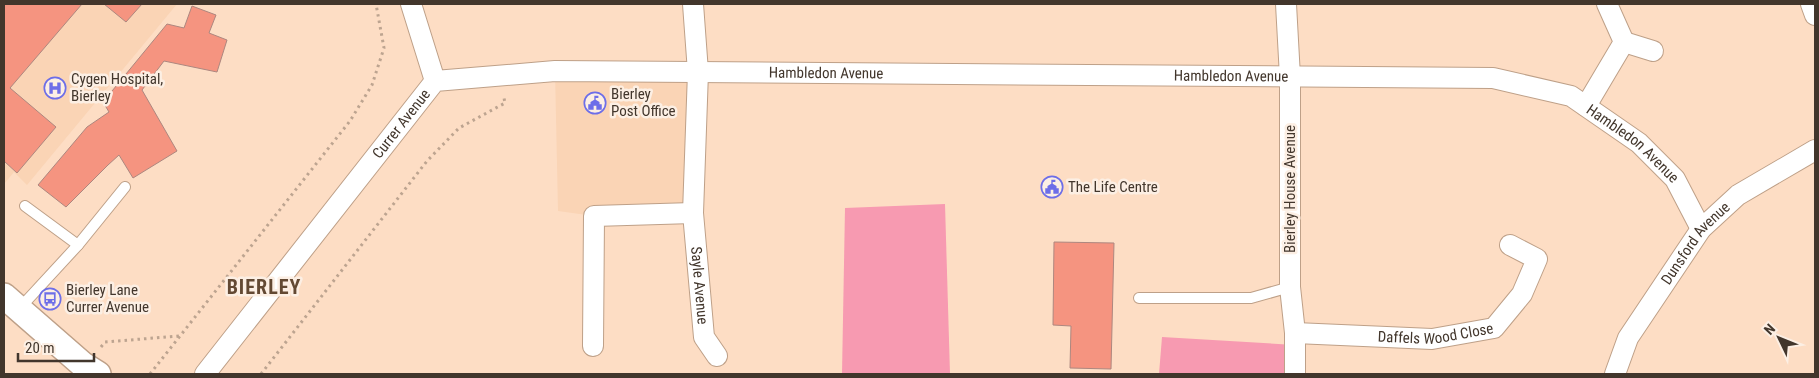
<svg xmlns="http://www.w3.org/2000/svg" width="1819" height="378" viewBox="0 0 1819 378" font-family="'Roboto Condensed',sans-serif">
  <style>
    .built { fill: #fad4b5 }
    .green { fill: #f79ab1 }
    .building { fill: #f59480; stroke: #ad877f }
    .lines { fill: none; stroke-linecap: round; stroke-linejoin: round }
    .service-casing { stroke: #bea088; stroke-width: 12 }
    .minor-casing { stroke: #bea088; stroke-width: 22 }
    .tertiary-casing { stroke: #bea088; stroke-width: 28 }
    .path { stroke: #bda490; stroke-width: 3; stroke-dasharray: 2.5 4; stroke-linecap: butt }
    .service { stroke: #fff; stroke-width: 10 }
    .minor { stroke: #fff; stroke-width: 20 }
    .tertiary { stroke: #fff; stroke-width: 25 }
    .labels { text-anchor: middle; stroke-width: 5; stroke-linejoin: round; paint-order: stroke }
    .street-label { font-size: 15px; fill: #42362c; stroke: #fcefe4 }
    .poi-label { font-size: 15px; fill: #42362c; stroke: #fcefe4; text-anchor: start }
    .district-label { font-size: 20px; font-weight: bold; letter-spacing: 1px; fill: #634933; stroke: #fcefe4 }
  </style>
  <rect width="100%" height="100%" fill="#fdddc4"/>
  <g class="built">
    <path d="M4,4H177L27,185L14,172L4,184Z"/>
    <path d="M555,71L698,72L693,213L594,216L558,211Z"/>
  </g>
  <g class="green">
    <path d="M945,204L950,374H842L845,208Z"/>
    <path d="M1162,337L1295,345V374H1159Z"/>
  </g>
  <g class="building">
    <path d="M4,4H82L10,88L56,127L17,173L4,161Z"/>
    <path d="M104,4H142L126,22Z"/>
    <path d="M192,6L216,15L209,33L227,40L217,72L164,61L142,90L177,151L133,178L119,155L108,165L66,207L38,185L87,127L109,112L103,102L167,24L184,28Z"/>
    <path d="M1054,242L1114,243L1111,369L1070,368L1071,326L1053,325Z"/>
  </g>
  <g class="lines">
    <g class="service-casing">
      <g id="service">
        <path d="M25,206L78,245"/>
        <path d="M1139,298H1251L1290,287"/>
        <path d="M19,309L78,245L125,187"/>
      </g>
    </g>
    <g class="minor-casing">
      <g id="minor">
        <path d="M411,4L435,81"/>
        <path id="s1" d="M693,4L698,72L693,213L704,337L717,356"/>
        <path d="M1286,4L1290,77V287L1295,333V374"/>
        <path d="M1811,4L1815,15"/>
        <path d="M1624,42L1653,51"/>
        <path d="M1586,106L1624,42L1607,4"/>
        <path id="s2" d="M1295,333L1432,339L1494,328L1522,294L1537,259L1510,245"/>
        <path d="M593,346L594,216L693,213"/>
        <path id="s3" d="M205,374L435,81L555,71L1493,78L1571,96L1639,143L1675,179L1701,229"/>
        <path id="s4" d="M1615,374L1628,338L1701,229L1738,195L1815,150"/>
      </g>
    </g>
    <g class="tertiary-casing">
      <path id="tertiary" d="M4,296L82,364L98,374"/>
    </g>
    <g class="path">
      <path d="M101,347L105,342L179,336"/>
      <path d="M150,374L350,121L372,85L384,48L376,4"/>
      <path d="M261,374L427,161L459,128L505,103L504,98"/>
    </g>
    <use href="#service" class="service"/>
    <use href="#minor" class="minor"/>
    <use href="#tertiary" class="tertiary"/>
  </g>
  <defs>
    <g id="hospital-ring" transform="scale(1.125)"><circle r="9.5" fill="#fcefe4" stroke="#6d6ee8" stroke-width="1.5"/><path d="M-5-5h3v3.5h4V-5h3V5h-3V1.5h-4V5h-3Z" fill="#6d6ee8"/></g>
    <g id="civic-ring" transform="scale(1.125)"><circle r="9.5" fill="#fcefe4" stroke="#6d6ee8" stroke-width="1.5"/><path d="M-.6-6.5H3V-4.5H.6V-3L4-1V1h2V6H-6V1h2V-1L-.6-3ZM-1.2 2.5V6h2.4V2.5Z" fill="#6d6ee8"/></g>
    <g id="bus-ring" transform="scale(1.125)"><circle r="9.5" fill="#fcefe4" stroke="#6d6ee8" stroke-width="1.5"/><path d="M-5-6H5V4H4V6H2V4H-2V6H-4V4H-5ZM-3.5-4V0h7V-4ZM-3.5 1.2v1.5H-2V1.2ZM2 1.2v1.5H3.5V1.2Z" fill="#6d6ee8"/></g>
  </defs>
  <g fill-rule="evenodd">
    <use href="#hospital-ring" x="55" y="88"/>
    <use href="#civic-ring" x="595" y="103"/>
    <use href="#civic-ring" x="1052" y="187"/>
    <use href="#bus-ring" x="50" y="299"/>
  </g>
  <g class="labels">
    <g class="street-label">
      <text dy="5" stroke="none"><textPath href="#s3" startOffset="764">Hambledon Avenue</textPath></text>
      <text dy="5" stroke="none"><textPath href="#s3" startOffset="1169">Hambledon Avenue</textPath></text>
      <text dy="5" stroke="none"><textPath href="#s3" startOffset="318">Currer Avenue</textPath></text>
      <text dy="5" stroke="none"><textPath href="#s3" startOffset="1589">Hambledon Avenue</textPath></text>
      <text transform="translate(1290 189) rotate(-90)" y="5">Bierley House Avenue</text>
      <text dy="5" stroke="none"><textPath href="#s4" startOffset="155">Dunsford Avenue</textPath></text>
      <text dy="5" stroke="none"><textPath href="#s1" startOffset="282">Sayle Avenue</textPath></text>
      <text dy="5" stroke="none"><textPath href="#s2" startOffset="141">Daffels Wood Close</textPath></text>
    </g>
    <g class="poi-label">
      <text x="71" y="84">Cygen Hospital,<tspan x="71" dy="17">Bierley</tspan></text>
      <text x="611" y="99">Bierley<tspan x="611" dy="17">Post Office</tspan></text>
      <text x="1068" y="192">The Life Centre</text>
      <text x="66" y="295">Bierley Lane<tspan x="66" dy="17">Currer Avenue</tspan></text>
    </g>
    <g class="district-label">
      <text x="264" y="294">BIERLEY</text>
    </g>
  </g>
  <rect width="1819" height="378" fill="none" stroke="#42362c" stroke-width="10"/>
  <g transform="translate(1779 338) rotate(313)" stroke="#fcefe4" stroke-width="4" paint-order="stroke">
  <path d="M0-4L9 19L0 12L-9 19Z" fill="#42362c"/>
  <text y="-8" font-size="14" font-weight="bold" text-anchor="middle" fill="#42362c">N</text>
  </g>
  <path d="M18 353v8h76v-8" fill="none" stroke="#42362c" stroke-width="2.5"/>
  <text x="25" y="353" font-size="15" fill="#42362c" stroke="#fcefe4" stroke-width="4" paint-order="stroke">20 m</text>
</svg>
